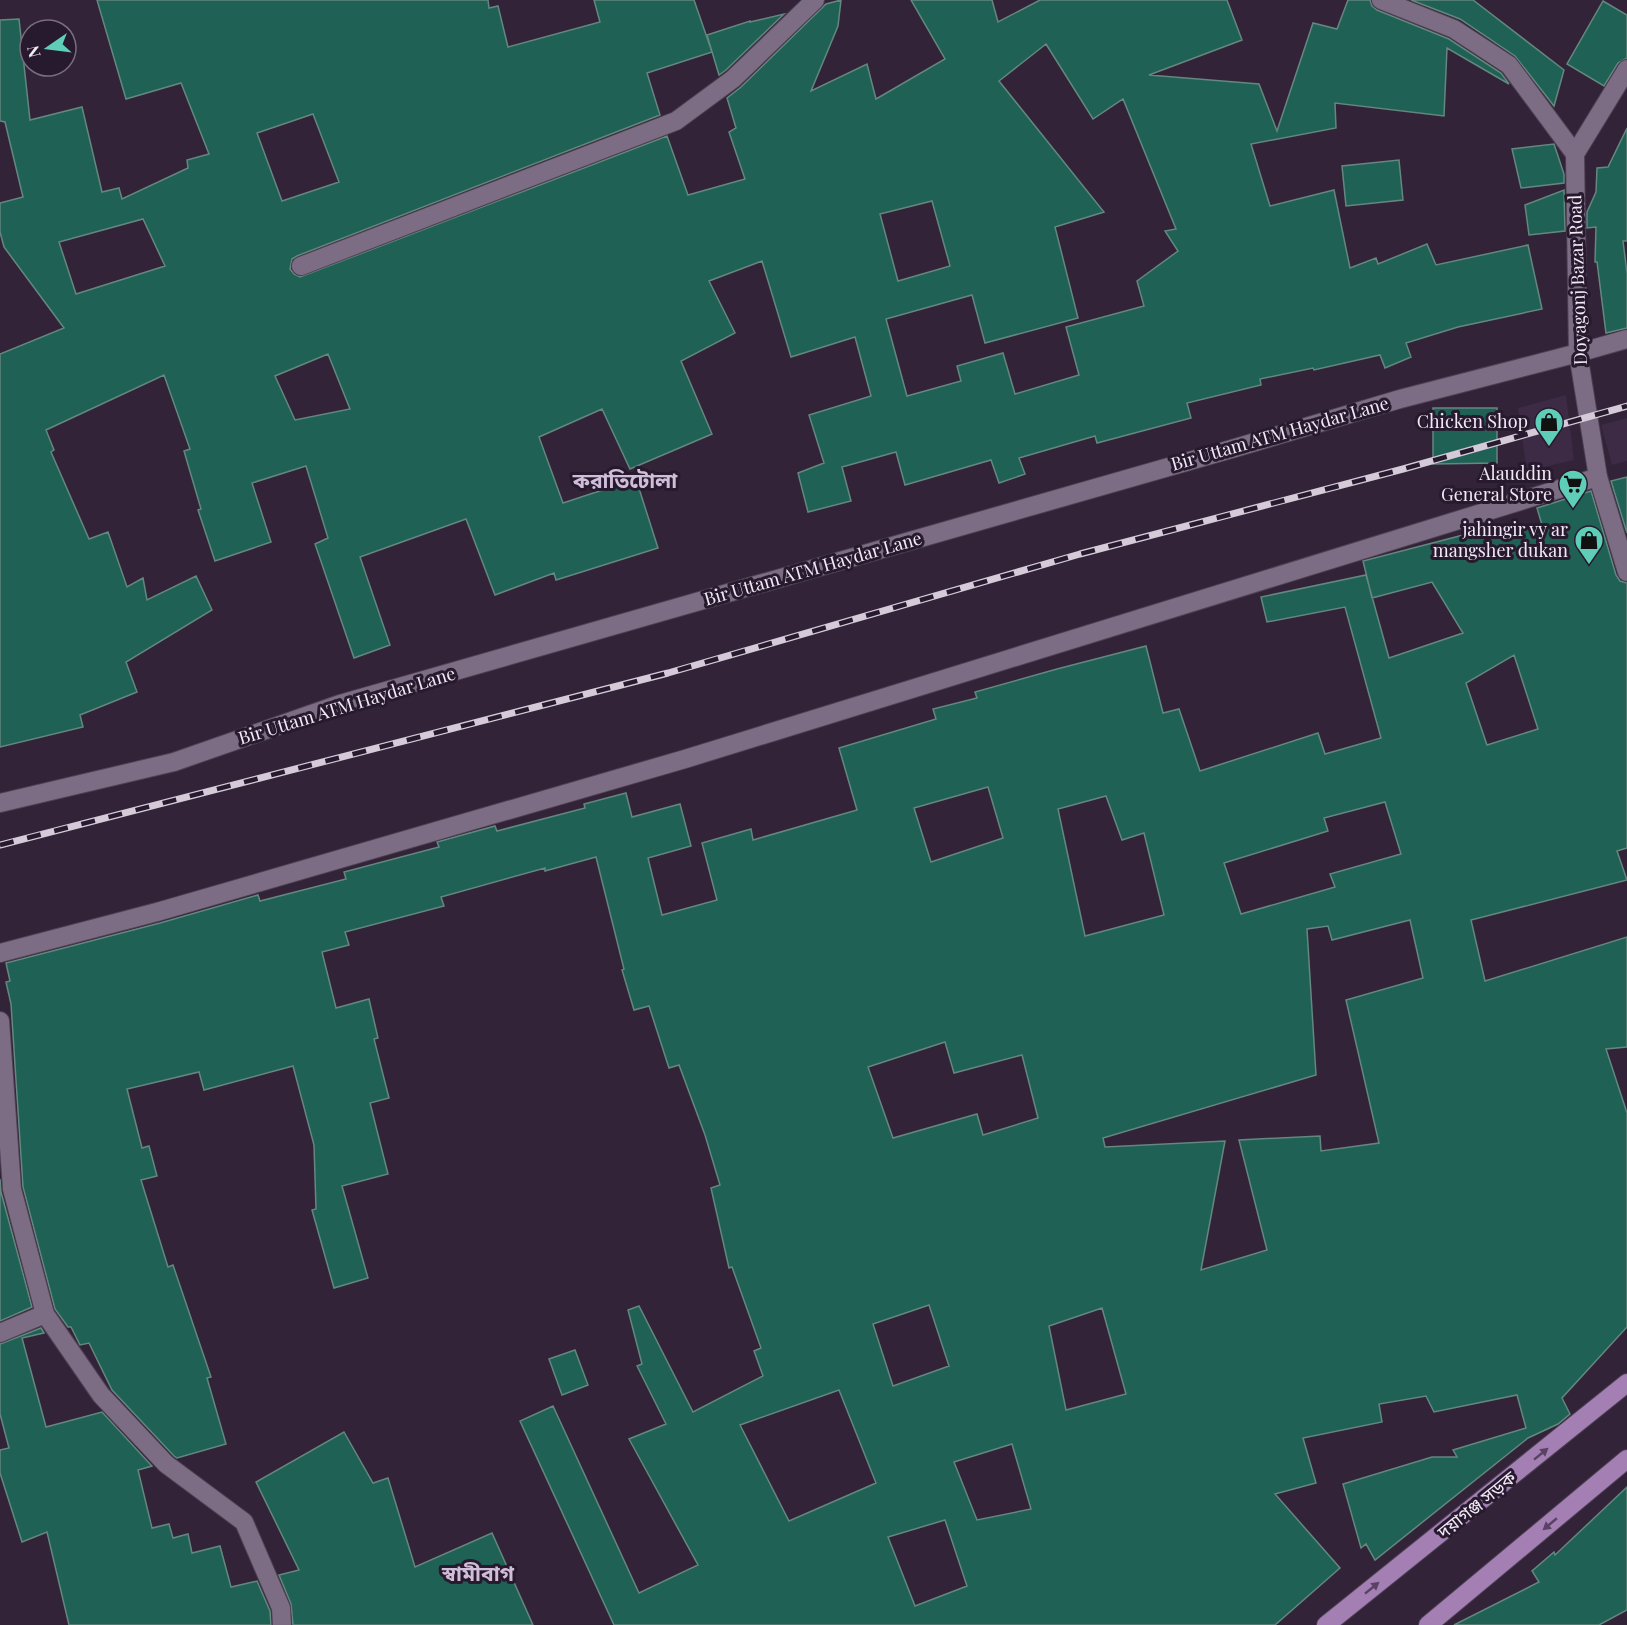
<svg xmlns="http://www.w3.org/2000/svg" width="1627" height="1625" viewBox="0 0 1627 1625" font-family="'Playfair Display','Noto Sans Bengali',serif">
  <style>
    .built { fill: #3d2b46 }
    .building { fill: #206155; stroke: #64877f; stroke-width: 1.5; fill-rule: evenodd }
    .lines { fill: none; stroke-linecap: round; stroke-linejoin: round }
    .minor-casing { stroke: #4d4153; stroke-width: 20 }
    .primary-casing { stroke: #4d4153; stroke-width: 20 }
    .minor { stroke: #7c6c84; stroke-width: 18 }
    .primary { stroke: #a37fb4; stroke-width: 18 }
    .rail-casing { stroke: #d4cad8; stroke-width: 7 }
    .rail { stroke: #281a2e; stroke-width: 4.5; stroke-dasharray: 14; stroke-linecap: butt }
    .oneway { fill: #594264 }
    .labels { text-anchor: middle; stroke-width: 6; stroke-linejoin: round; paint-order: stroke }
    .street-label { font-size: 18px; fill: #f2e9f6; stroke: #281a2e }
    .poi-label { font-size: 18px; fill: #f2e9f6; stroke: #281a2e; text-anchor: end }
    .quarter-label { font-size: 21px; font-weight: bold; fill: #d0bed9; stroke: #281a2e }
  </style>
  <rect width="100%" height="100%" fill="#322338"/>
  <g class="built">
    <path d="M1566,395L1574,460L1527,471L1518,408Z"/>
    <path d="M1627,418V461L1612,465L1601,425Z"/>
  </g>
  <g class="building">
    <path d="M97,0H488L489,8L498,6L508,47L600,22L594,0H694L712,52L647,73L660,115L297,256L292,259L290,269L294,274L300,277L667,136L688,195L745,179L729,132L736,128L727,98L741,87L826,4L841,0L838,26L811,91L867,64L876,99L945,59L911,0H992L998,22L1040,0H1227L1242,40L1149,75L1259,84L1277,131L1313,23L1337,29L1348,0H1370L1372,6L1377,10L1449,39L1501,73L1509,84L1447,48L1444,116L1335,103L1336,128L1251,144L1270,206L1334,190L1350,268L1376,258L1378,264L1427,244L1436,265L1528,245L1542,309L1458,327L1406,343L1411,357L1385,368L1380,355L1314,370L1313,368L1260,379L1261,385L1187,403L1191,418L1097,443L1095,436L1019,458L1025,474L999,483L991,460L905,485L896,452L842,467L851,501L808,512L798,473L824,463L809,415L871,396L855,337L791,357L762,261L709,281L735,333L681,361L712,434L630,469L602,409L539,437L563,503L636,479L658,548L556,580L554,573L495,595L466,519L360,557L390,645L354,658L315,544L328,538L306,466L252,483L271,542L215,561L198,510L201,509L184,451L190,449L164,375L46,430L54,450L51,452L89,539L108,532L127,587L143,578L147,600L196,576L212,610L126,662L137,692L80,715L83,727L0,747V354L64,328L4,247L0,232V203L23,197L5,122L0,121V20L19,19L30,120L82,107L102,192L119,188L122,199L188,168L187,160L209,154L181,83L126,99ZM1046,44L1093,119L1123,99L1176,229L1165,231L1178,251L1137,281L1144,306L1066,327L1079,375L1015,394L1003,353L957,366L961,381L907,396L886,319L972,295L985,343L1078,318L1055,227L1104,212L999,81ZM313,114L339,182L282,201L257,133ZM932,201L950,266L898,281L880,214ZM143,219L165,266L76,294L59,242ZM328,354L350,409L295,420L275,376Z"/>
    <path d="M1411,0H1473L1564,70L1554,106L1515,56L1460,19Z"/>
    <path d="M1603,1L1627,15V58L1618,63L1604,86L1567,64Z"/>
    <path d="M784,14L726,70L719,75L707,35L750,21V22Z"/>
    <path d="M1627,128V241H1623L1627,273V328L1606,333L1597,262H1595L1596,227L1587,228V212L1596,192L1597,168L1608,167Z"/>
    <path d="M1554,144L1564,174V183L1521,188L1512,149Z"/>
    <path d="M1399,160L1403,200L1346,206L1342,166Z"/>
    <path d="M1564,190L1565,231L1529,235L1525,205Z"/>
    <path d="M1433,408H1497V463L1433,464Z"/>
    <path d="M1627,477V533L1611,481Z"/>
    <path d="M1591,491L1616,575L1620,581L1627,583V848L1617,851L1627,880L1471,920L1485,981L1627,937V1047L1606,1049L1627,1113V1327L1562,1398L1570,1414L1558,1424L1528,1438L1375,1560L1366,1544L1361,1548L1343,1484L1432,1457H1457L1453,1450L1526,1428L1517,1395L1434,1412L1426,1396L1379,1404L1382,1422L1303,1438L1316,1483L1275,1494L1340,1568L1275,1625H614L520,1421L553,1406L639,1593L698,1565L629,1439L666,1424L637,1366L642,1364L628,1310L639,1306L693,1412L763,1376L754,1351L761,1348L732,1267L729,1268L711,1188L720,1185L705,1135L679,1065L669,1068L649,1006L634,1010L622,970L624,969L596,857L545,871V868L441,897L444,906L345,932L349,945L322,952L336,1008L369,999L378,1038L374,1039L389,1098L370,1103L388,1174L342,1186L368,1278L334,1288L312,1210L316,1209L314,1145L293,1066L204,1090L199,1072L127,1089L142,1148L149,1146L157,1176L141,1180L168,1267L173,1265L211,1377L207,1378L226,1444L177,1458L174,1456L112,1390L89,1343L80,1345L71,1327H68L55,1309L23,1187L11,1004L6,982L10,981L6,963L160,923L258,895L260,901L346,879L344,872L439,847L437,842L495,826L497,831L585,808L584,804L626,793L632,817L680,804L691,846L648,858L662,915L717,900L702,843L751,829L753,840L857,810L839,748L936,719L933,709L977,698L975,692L1057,669L1146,646L1163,713L1179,709L1200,771L1318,733L1325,754L1381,738L1345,607L1267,622L1261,597L1366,575L1389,658L1463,633L1432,582L1372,598L1363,561L1471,533L1472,538L1542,525L1537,508ZM1514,655L1538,729L1487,745L1466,683ZM988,787L1003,838L931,862L914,808ZM1106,796L1122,840L1144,833L1164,915L1085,936L1058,809ZM1385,802L1401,854L1330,874L1335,887L1241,914L1224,863L1328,831L1324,818ZM1410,920L1423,978L1346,1000L1379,1143L1321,1151L1320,1136L1239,1140L1267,1250L1201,1270L1225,1141L1105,1147L1103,1138L1316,1075L1307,929L1328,926L1332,940ZM945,1042L954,1073L1022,1055L1038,1118L983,1135L977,1114L893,1138L868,1067ZM929,1305L949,1366L893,1386L873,1324ZM1102,1308L1126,1394L1066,1410L1049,1326ZM839,1390L876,1483L789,1521L740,1425ZM1012,1444L1031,1509L977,1520L954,1462ZM945,1520L967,1586L915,1606L888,1537Z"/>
    <path d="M0,1179L1,1192L32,1307L0,1321Z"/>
    <path d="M41,1328L44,1333L22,1338L46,1427L102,1412L152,1466L138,1470L152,1528L169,1524L173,1538L188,1534L192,1553L220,1546L231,1587L257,1581L270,1611L271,1625H69L47,1532L22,1542L0,1473V1450L9,1448L0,1414V1344Z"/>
    <path d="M575,1350L588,1385L562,1395L549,1359Z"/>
    <path d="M344,1432L373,1483L388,1478L415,1567L492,1533L533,1625H293L291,1604L279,1575L299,1570L256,1482Z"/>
    <path d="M1627,1487V1610L1599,1625H1454L1539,1582L1532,1571L1554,1552L1555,1555Z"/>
  </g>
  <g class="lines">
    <g class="minor-casing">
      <g id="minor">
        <path d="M1381,0L1454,29L1509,65L1575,154"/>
        <path d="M1627,69L1575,154L1578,353L1598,477L1627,572"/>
        <path d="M301,266L676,121L733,79L815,0"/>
        <path d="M0,803L174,762L340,704L1235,448L1400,399L1578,353L1627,339"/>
        <path d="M0,953L157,912L685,759L1598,477"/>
        <path d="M0,1021L12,1189L45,1314L101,1395L166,1464L244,1522L281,1608L282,1625"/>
        <path d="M0,1333L45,1314"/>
      </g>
    </g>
    <g class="primary-casing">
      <g id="primary">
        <path d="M1326,1625L1627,1383"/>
        <path d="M1428,1625L1627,1459"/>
      </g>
    </g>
    <use href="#minor" class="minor"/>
    <use href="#primary" class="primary"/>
    <g class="rail-casing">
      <path id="rail" d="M0,845L668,673L1080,554L1403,469L1627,406"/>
    </g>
    <use href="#rail" class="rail"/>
  </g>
  <defs><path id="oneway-solid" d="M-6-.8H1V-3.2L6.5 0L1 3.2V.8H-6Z" transform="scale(1.5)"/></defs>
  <g class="oneway">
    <use href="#oneway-solid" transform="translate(1541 1454) rotate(-39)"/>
    <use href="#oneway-solid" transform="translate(1550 1524) rotate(140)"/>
    <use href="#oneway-solid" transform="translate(1372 1588) rotate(-39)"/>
  </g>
  <defs>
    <g id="shop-pin" transform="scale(1.5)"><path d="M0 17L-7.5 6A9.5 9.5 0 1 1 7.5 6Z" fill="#5eceb8" stroke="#281a2e"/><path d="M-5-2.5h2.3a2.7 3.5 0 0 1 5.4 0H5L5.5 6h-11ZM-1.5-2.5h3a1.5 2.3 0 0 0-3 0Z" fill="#111"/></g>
    <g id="supermarket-pin" transform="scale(1.5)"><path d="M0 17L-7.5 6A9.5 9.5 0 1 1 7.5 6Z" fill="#5eceb8" stroke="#281a2e"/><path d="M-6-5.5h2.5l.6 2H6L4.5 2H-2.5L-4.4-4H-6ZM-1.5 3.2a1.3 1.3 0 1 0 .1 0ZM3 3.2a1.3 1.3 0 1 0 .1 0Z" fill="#111"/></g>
  </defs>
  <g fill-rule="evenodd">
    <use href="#shop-pin" x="1549" y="422"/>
    <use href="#supermarket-pin" x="1573" y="484"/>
    <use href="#shop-pin" x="1589" y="540"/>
  </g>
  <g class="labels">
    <g class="street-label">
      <text transform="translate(1578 280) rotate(-92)" y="6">Doyagonj Bazar Road</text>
      <text transform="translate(1280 434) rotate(-16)" y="6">Bir Uttam ATM Haydar Lane</text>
      <text transform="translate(813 569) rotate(-16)" y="6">Bir Uttam ATM Haydar Lane</text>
      <text transform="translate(347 706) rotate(-17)" y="6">Bir Uttam ATM Haydar Lane</text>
      <text transform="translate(1477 1505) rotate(-39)" y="6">দয়াগঞ্জ সড়ক</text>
    </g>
    <g class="poi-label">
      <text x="1528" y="428">Chicken Shop</text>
      <text x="1552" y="480">Alauddin<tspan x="1552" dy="21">General Store</tspan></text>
      <text x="1568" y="536">jahingir vy ar<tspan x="1568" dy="21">mangsher dukan</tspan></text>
    </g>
    <g class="quarter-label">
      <text x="625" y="488">করাতিটোলা</text>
      <text x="478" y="1581">স্বামীবাগ</text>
    </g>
  </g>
  <g transform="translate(48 48) rotate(256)"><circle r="28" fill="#281a2e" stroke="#796d7e" stroke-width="1.5"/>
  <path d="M0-4.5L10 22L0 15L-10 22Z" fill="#5eceb8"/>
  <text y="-9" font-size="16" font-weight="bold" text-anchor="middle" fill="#f2e9f6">N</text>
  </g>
</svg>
